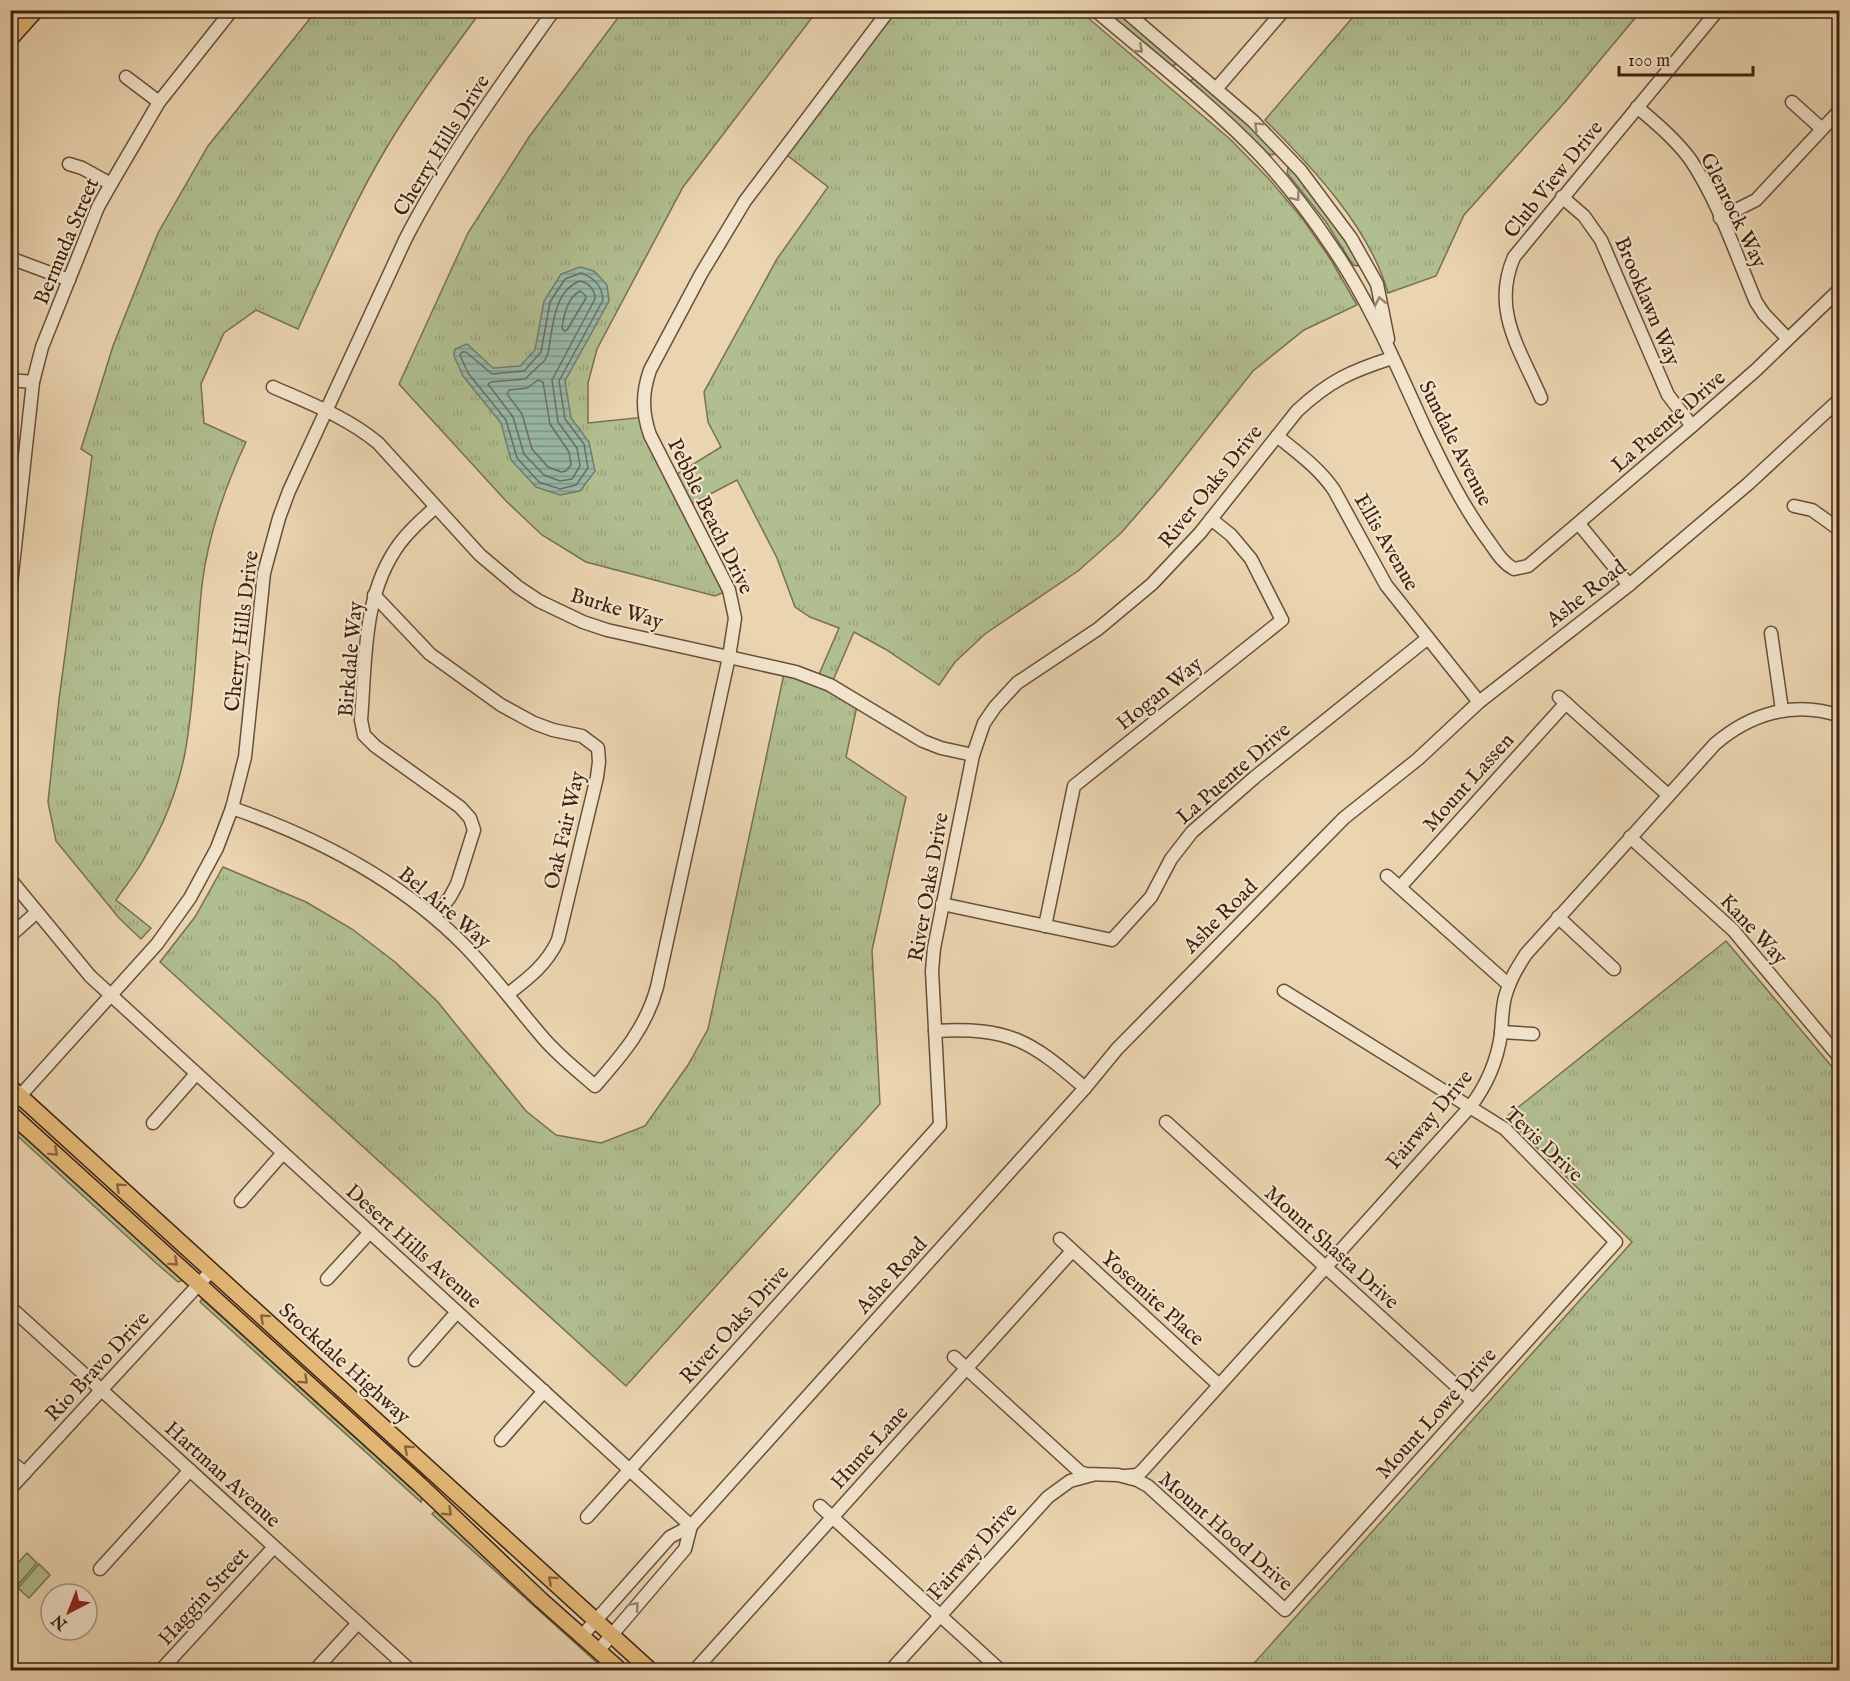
<svg xmlns="http://www.w3.org/2000/svg" width="1850" height="1681" viewBox="0 0 1850 1681" font-family="'IM FELL English',serif">
  <style>
    .grass { fill: url(#grass-tufts); stroke: #787050; stroke-width: 1.5 }
    .garden { fill: #b1be90; stroke: #787050; stroke-width: 1.5 }
    .water { fill: url(#water-rules); stroke: #747d6c; stroke-width: 1.5 }
    .lines { fill: none; stroke-linecap: round; stroke-linejoin: round }
    .shore { stroke: #6b6e5c; stroke-width: 1.5 }
    .minor-casing { stroke: #694f38; stroke-width: 15 }
    .major-casing { stroke: #3e220f; stroke-width: 18 }
    .minor { stroke: #f2e4cc; stroke-width: 12 }
    .major { stroke: #e6ba78; stroke-width: 15 }
    .oneway { stroke: #98836e }
    .oneway2 { stroke: #8a663e }
    .labels { text-anchor: middle; stroke-width: 4.5; stroke-linejoin: round; paint-order: stroke }
    .street-label { font-size: 21px; fill: #3e220f; stroke: #f2e4cc }
  </style>
  <defs>
    <pattern id="grass-tufts" width="24" height="20" patternUnits="userSpaceOnUse" patternTransform="scale(1.5)"><rect width="24" height="20" fill="#b1be90"/><path d="M3 7l-1-3M5 7V3M7 7l1-3M15 17l-1-3M17 17v-4M19 17l1-3" fill="none" stroke="#99a37b"/></pattern>
    <pattern id="water-rules" width="6" height="5" patternUnits="userSpaceOnUse" patternTransform="scale(1.5)"><rect width="6" height="5" fill="#98b9aa"/><path d="M0 2.5h6" fill="none" stroke="#7d9689"/></pattern>
  </defs>
  <rect width="100%" height="100%" fill="#ebd5b1"/>
  <filter id="stains"><feTurbulence type="fractalNoise" baseFrequency=".00333" numOctaves="4"/><feColorMatrix values="0 0 0 0 .2 0 0 0 0 .09 0 0 0 0 .02 0 0 0 .5 -.17"/></filter>
  <radialGradient id="worn" r=".72"><stop offset=".6" stop-color="#630" stop-opacity="0"/><stop offset="1" stop-color="#630" stop-opacity=".3"/></radialGradient>
  <g class="grass">
    <path d="M1359,10L1641,11L1565,102L1464,215L1436,276L1388,293C1370,228 1312,167 1265,120Z"/>
    <path d="M316,11H481C449,55 415,100 387,147C352,205 326,268 298,329L256,310L224,333L201,384L204,423L246,442C225,487 208,535 202,585C196,641 195,698 185,753C178,788 164,824 146,855C138,871 126,885 116,900L151,928L141,939L119,918L56,841L48,802L59,699L92,456L81,449L113,346L158,233L208,146Z"/>
    <path d="M623,11H817L683,187L597,349L588,383V423L645,417L671,478L721,447L708,422L704,392L777,259L828,187L787,155L894,11H1080L1231,140L1269,179L1302,218L1331,260L1357,305L1304,330L1253,371L1161,487L1121,533L1078,571L985,634L955,662L939,685L885,649L854,632L831,685L858,701L846,757L906,797L872,950L880,1104L626,1386L160,962L195,917L223,867L306,902L352,929L395,962L437,1001L526,1111L556,1135L601,1143L645,1126L688,1065L708,1029L785,669L817,679L839,628L810,617L795,607L777,558L737,480L687,506L729,590L715,596L586,562L542,535L506,501L399,384L468,233L529,137Z"/>
    <path d="M1105,11H1118L1176,60L1175,65L1170,66Z"/>
    <path d="M1194,77L1276,149L1275,154L1270,155L1192,85L1190,82Z"/>
    <path d="M1292,167L1334,220L1361,264L1357,266L1353,265L1326,222L1287,173L1288,168Z"/>
    <path d="M1726,941L1839,1075V1670H1248L1632,1242L1506,1117Z"/>
    <path d="M10,1123L181,1279V1281L178,1282L156,1263L11,1130Z"/>
    <path d="M202,1299L422,1498L421,1502L200,1302Z"/>
    <path d="M435,1511L608,1670H605L432,1514Z"/>
  </g>
  <g class="garden">
    <path d="M27,1553L37,1563L16,1587L11,1581V1570Z"/>
    <path d="M39,1564L50,1575L29,1598L18,1588Z"/>
  </g>
  <path class="water" d="M580,267L594,271L607,285L609,301L565,381L571,418L589,442L595,471L580,491L560,495L536,487L511,460L501,423L463,376L454,356L455,349L467,344L493,368L520,366L535,350L544,301L561,274Z"/>
  <g class="lines">
    <g class="shore">
      <path d="M581,273C595,278 602,286 603,300L559,381L565,419L584,444L588,468L576,485L560,489L539,482L517,458L506,420L468,373L460,355L462,352H466L492,374L524,371L541,352L550,302L565,279Z"/>
      <path d="M580,281C589,283 595,290 595,299L552,380L558,422L577,448L580,466L572,479L560,481L544,475L524,454L513,417L488,384L491,382L525,379L545,360L548,353C553,328 553,291 580,281Z"/>
      <path d="M580,291L585,295L586,298L567,330L564,331L562,328C564,315 567,298 580,291Z"/>
      <path d="M538,380L543,382L550,424L569,452L571,465L566,471L561,472L548,467L532,449L522,414L507,394L509,390L527,388Z"/>
    </g>
    <g class="minor-casing">
      <g id="minor">
        <path d="M1095,10C1150,57 1209,102 1259,154C1286,183 1310,214 1332,247C1370,302 1397,367 1425,428C1444,468 1463,507 1490,543C1497,553 1503,563 1514,569L1528,566L1692,426L1756,370L1840,289"/>
        <path d="M1124,10L1253,121L1301,171L1351,238L1377,284L1388,339"/>
        <path d="M126,77L159,102"/>
        <path d="M1216,89L1284,10"/>
        <path d="M1792,102L1822,129"/>
        <path d="M1637,107C1656,123 1675,139 1690,159C1719,202 1736,255 1756,302L1764,314L1787,338"/>
        <path d="M69,164L82,168L111,184"/>
        <path d="M1562,197L1584,216L1601,240L1668,395L1692,426"/>
        <path d="M1720,218L1756,200L1840,110"/>
        <path d="M10,258L69,280"/>
        <path d="M10,380L33,382"/>
        <path d="M273,387C309,403 347,417 378,443L480,555L518,587L539,601L583,622L607,630L796,672L830,685L923,741L941,748L973,755"/>
        <path d="M1541,398C1520,349 1491,310 1514,257L1718,10"/>
        <path d="M1277,436C1298,453 1319,468 1334,490L1386,585L1479,702"/>
        <path d="M1794,506L1812,510L1840,530"/>
        <path d="M1579,524L1629,585"/>
        <path d="M10,593L33,382L42,347L98,207L111,184L159,102L232,10"/>
        <path d="M374,595L430,654L501,705L534,723L553,730L582,736L598,748L599,762L597,777L558,940C547,964 529,978 508,994"/>
        <path d="M1771,633L1782,710"/>
        <path d="M1559,697L1668,795"/>
        <path d="M232,808C319,838 400,880 465,946C494,976 518,1009 545,1040C560,1057 578,1071 595,1086C622,1055 646,1028 657,987L729,657L735,618L729,590L650,435C642,412 642,393 650,370L701,274L745,201L889,10"/>
        <path d="M1630,837L1733,930L1840,1058"/>
        <path d="M1387,876L1509,985"/>
        <path d="M10,879L90,976L691,1526"/>
        <path d="M1400,887L1566,703"/>
        <path d="M942,904L1112,940L1151,897L1171,859L1192,832L1255,777L1428,638"/>
        <path d="M434,917L450,897L457,884L474,830L470,818L460,807L375,746L364,735L361,720C366,660 362,594 400,543C410,530 423,518 436,507"/>
        <path d="M1558,917L1614,969"/>
        <path d="M1045,926L1074,786L1282,620L1251,559L1231,535L1211,519"/>
        <path d="M10,936L37,912"/>
        <path d="M935,1031C1009,1027 1030,1040 1085,1088"/>
        <path d="M1501,1032L1533,1034"/>
        <path d="M10,1107L157,944L190,898L217,848L232,808L245,757L264,573L279,518L289,491L405,240C447,158 501,85 554,10"/>
        <path d="M1166,1122L1473,1401"/>
        <path d="M153,1123L196,1074"/>
        <path d="M241,1201L283,1153"/>
        <path d="M1060,1239L1219,1385"/>
        <path d="M327,1279L370,1232"/>
        <path d="M10,1307L410,1670"/>
        <path d="M954,1357L1080,1472L1086,1474L1118,1475L1137,1480L1148,1486L1285,1610L1616,1242L1505,1129L1284,991"/>
        <path d="M415,1360L457,1312"/>
        <path d="M501,1440L544,1391"/>
        <path d="M10,1461L25,1473"/>
        <path d="M1125,1476L1137,1475L1142,1471L1470,1107C1487,1085 1497,1062 1501,1034C1502,1021 1502,1009 1505,997C1509,981 1517,968 1526,954L1715,744C1750,714 1794,700 1840,716"/>
        <path d="M10,1489L212,1270"/>
        <path d="M820,1506L1000,1670"/>
        <path d="M587,1517L940,1125L932,971L934,948L973,755L984,723L995,707L1017,683L1098,629L1152,584L1200,533L1297,411C1329,381 1351,371 1392,358"/>
        <path d="M100,1569L190,1470"/>
        <path d="M581,1637L670,1537L691,1526L1085,1088L1117,1049L1344,818L1418,759L1479,702L1629,585L1748,484L1840,399"/>
        <path d="M598,1651L685,1549L691,1526"/>
        <path d="M161,1670L274,1547"/>
        <path d="M315,1670L358,1623"/>
        <path d="M695,1670L1072,1251"/>
        <path d="M891,1670L1048,1497L1070,1481L1092,1475"/>
      </g>
    </g>
    <g class="major-casing">
      <g id="major">
        <path d="M10,39L36,10"/>
        <path d="M10,1087L650,1670"/>
        <path d="M10,1113L420,1485L541,1600L620,1670"/>
      </g>
    </g>
    <use href="#minor" class="minor"/>
    <use href="#major" class="major"/>
  </g>
  <defs><path id="oneway-chevron" d="M-2-3.5L2.5 0L-2 3.5" fill="none" stroke-width="1.6" stroke-linecap="round" stroke-linejoin="round" transform="scale(1.5)"/></defs>
  <g class="oneway">
    <use href="#oneway-chevron" transform="translate(1139 49) rotate(41)"/>
    <use href="#oneway-chevron" transform="translate(1258 126) rotate(-136)"/>
    <use href="#oneway-chevron" transform="translate(1296 197) rotate(51)"/>
    <use href="#oneway-chevron" transform="translate(1380 301) rotate(-101)"/>
    <use href="#oneway-chevron" transform="translate(635 1606) rotate(-49)"/>
  </g>
  <g class="oneway2">
    <use href="#oneway-chevron" transform="translate(54 1152) rotate(42)"/>
    <use href="#oneway-chevron" transform="translate(120 1187) rotate(-138)"/>
    <use href="#oneway-chevron" transform="translate(174 1262) rotate(42)"/>
    <use href="#oneway-chevron" transform="translate(264 1318) rotate(-138)"/>
    <use href="#oneway-chevron" transform="translate(304 1380) rotate(42)"/>
    <use href="#oneway-chevron" transform="translate(408 1449) rotate(-138)"/>
    <use href="#oneway-chevron" transform="translate(448 1512) rotate(44)"/>
    <use href="#oneway-chevron" transform="translate(552 1580) rotate(-138)"/>
  </g>
  <g class="labels">
    <g class="street-label">
      <text transform="translate(441 145) rotate(-58)" y="7">Cherry Hills Drive</text>
      <text transform="translate(1553 179) rotate(-51)" y="7">Club View Drive</text>
      <text transform="translate(1734 210) rotate(64)" y="7">Glenrock Way</text>
      <text transform="translate(66 241) rotate(-67)" y="7">Bermuda Street</text>
      <text transform="translate(1648 301) rotate(67)" y="7">Brooklawn Way</text>
      <text transform="translate(1668 421) rotate(-41)" y="7">La Puente Drive</text>
      <text transform="translate(1456 443) rotate(63)" y="7">Sundale Avenue</text>
      <text transform="translate(1210 486) rotate(-51)" y="7">River Oaks Drive</text>
      <text transform="translate(711 516) rotate(64)" y="7">Pebble Beach Drive</text>
      <text transform="translate(1387 542) rotate(60)" y="7">Ellis Avenue</text>
      <text transform="translate(1586 593) rotate(-38)" y="7">Ashe Road</text>
      <text transform="translate(617 608) rotate(17)" y="7">Burke Way</text>
      <text transform="translate(241 631) rotate(-83)" y="7">Cherry Hills Drive</text>
      <text transform="translate(350 659) rotate(-85)" y="7">Birkdale Way</text>
      <text transform="translate(1159 693) rotate(-39)" y="7">Hogan Way</text>
      <text transform="translate(1233 773) rotate(-41)" y="7">La Puente Drive</text>
      <text transform="translate(1468 782) rotate(-48)" y="7">Mount Lassen</text>
      <text transform="translate(564 830) rotate(-77)" y="7">Oak Fair Way</text>
      <text transform="translate(928 887) rotate(-80)" y="7">River Oaks Drive</text>
      <text transform="translate(445 907) rotate(40)" y="7">Bel Aire Way</text>
      <text transform="translate(1220 916) rotate(-45)" y="7">Ashe Road</text>
      <text transform="translate(1754 929) rotate(47)" y="7">Kane Way</text>
      <text transform="translate(1429 1119) rotate(-50)" y="7">Fairway Drive</text>
      <text transform="translate(1544 1144) rotate(43)" y="7">Tevis Drive</text>
      <text transform="translate(414 1246) rotate(42)" y="7">Desert Hills Avenue</text>
      <text transform="translate(1332 1247) rotate(42)" y="7">Mount Shasta Drive</text>
      <text transform="translate(891 1275) rotate(-48)" y="7">Ashe Road</text>
      <text transform="translate(1153 1298) rotate(42)" y="7">Yosemite Place</text>
      <text transform="translate(734 1324) rotate(-48)" y="7">River Oaks Drive</text>
      <text transform="translate(345 1363) rotate(42)" y="7">Stockdale Highway</text>
      <text transform="translate(97 1366) rotate(-47)" y="7">Rio Bravo Drive</text>
      <text transform="translate(1436 1413) rotate(-48)" y="7">Mount Lowe Drive</text>
      <text transform="translate(869 1447) rotate(-48)" y="7">Hume Lane</text>
      <text transform="translate(223 1474) rotate(42)" y="7">Hartman Avenue</text>
      <text transform="translate(1226 1531) rotate(41)" y="7">Mount Hood Drive</text>
      <text transform="translate(972 1551) rotate(-48)" y="7">Fairway Drive</text>
      <text transform="translate(203 1596) rotate(-48)" y="7">Haggin Street</text>
    </g>
  </g>
  <rect width="1850" height="1681" fill="none" stroke="#ebd5b1" stroke-width="36"/>
  <rect x="12" y="12" width="1826" height="1657" fill="none" stroke="#3e220f" stroke-width="3"/>
  <rect x="18" y="18" width="1814" height="1645" fill="none" stroke="#3e220f" stroke-width="1.5"/>
  <g transform="translate(69 1612) rotate(222)"><circle r="28" fill="#f2e4cc" stroke="#aa9680" stroke-width="1.5"/>
  <path d="M0-4.5L10 22L0 15L-10 22Z" fill="#8f2418"/>
  <text y="-9" font-size="16" font-weight="bold" text-anchor="middle" fill="#3e220f">N</text>
  </g>
  <path d="M1619 66v9h134v-9" fill="none" stroke="#3e220f" stroke-width="3"/>
  <text x="1628" y="66" font-size="18" fill="#3e220f" stroke="#f2e4cc" stroke-width="4.5" paint-order="stroke">100 m</text>
  <rect width="100%" height="100%" filter="url(#stains)"/>
  <rect width="100%" height="100%" fill="url(#worn)"/>
</svg>
